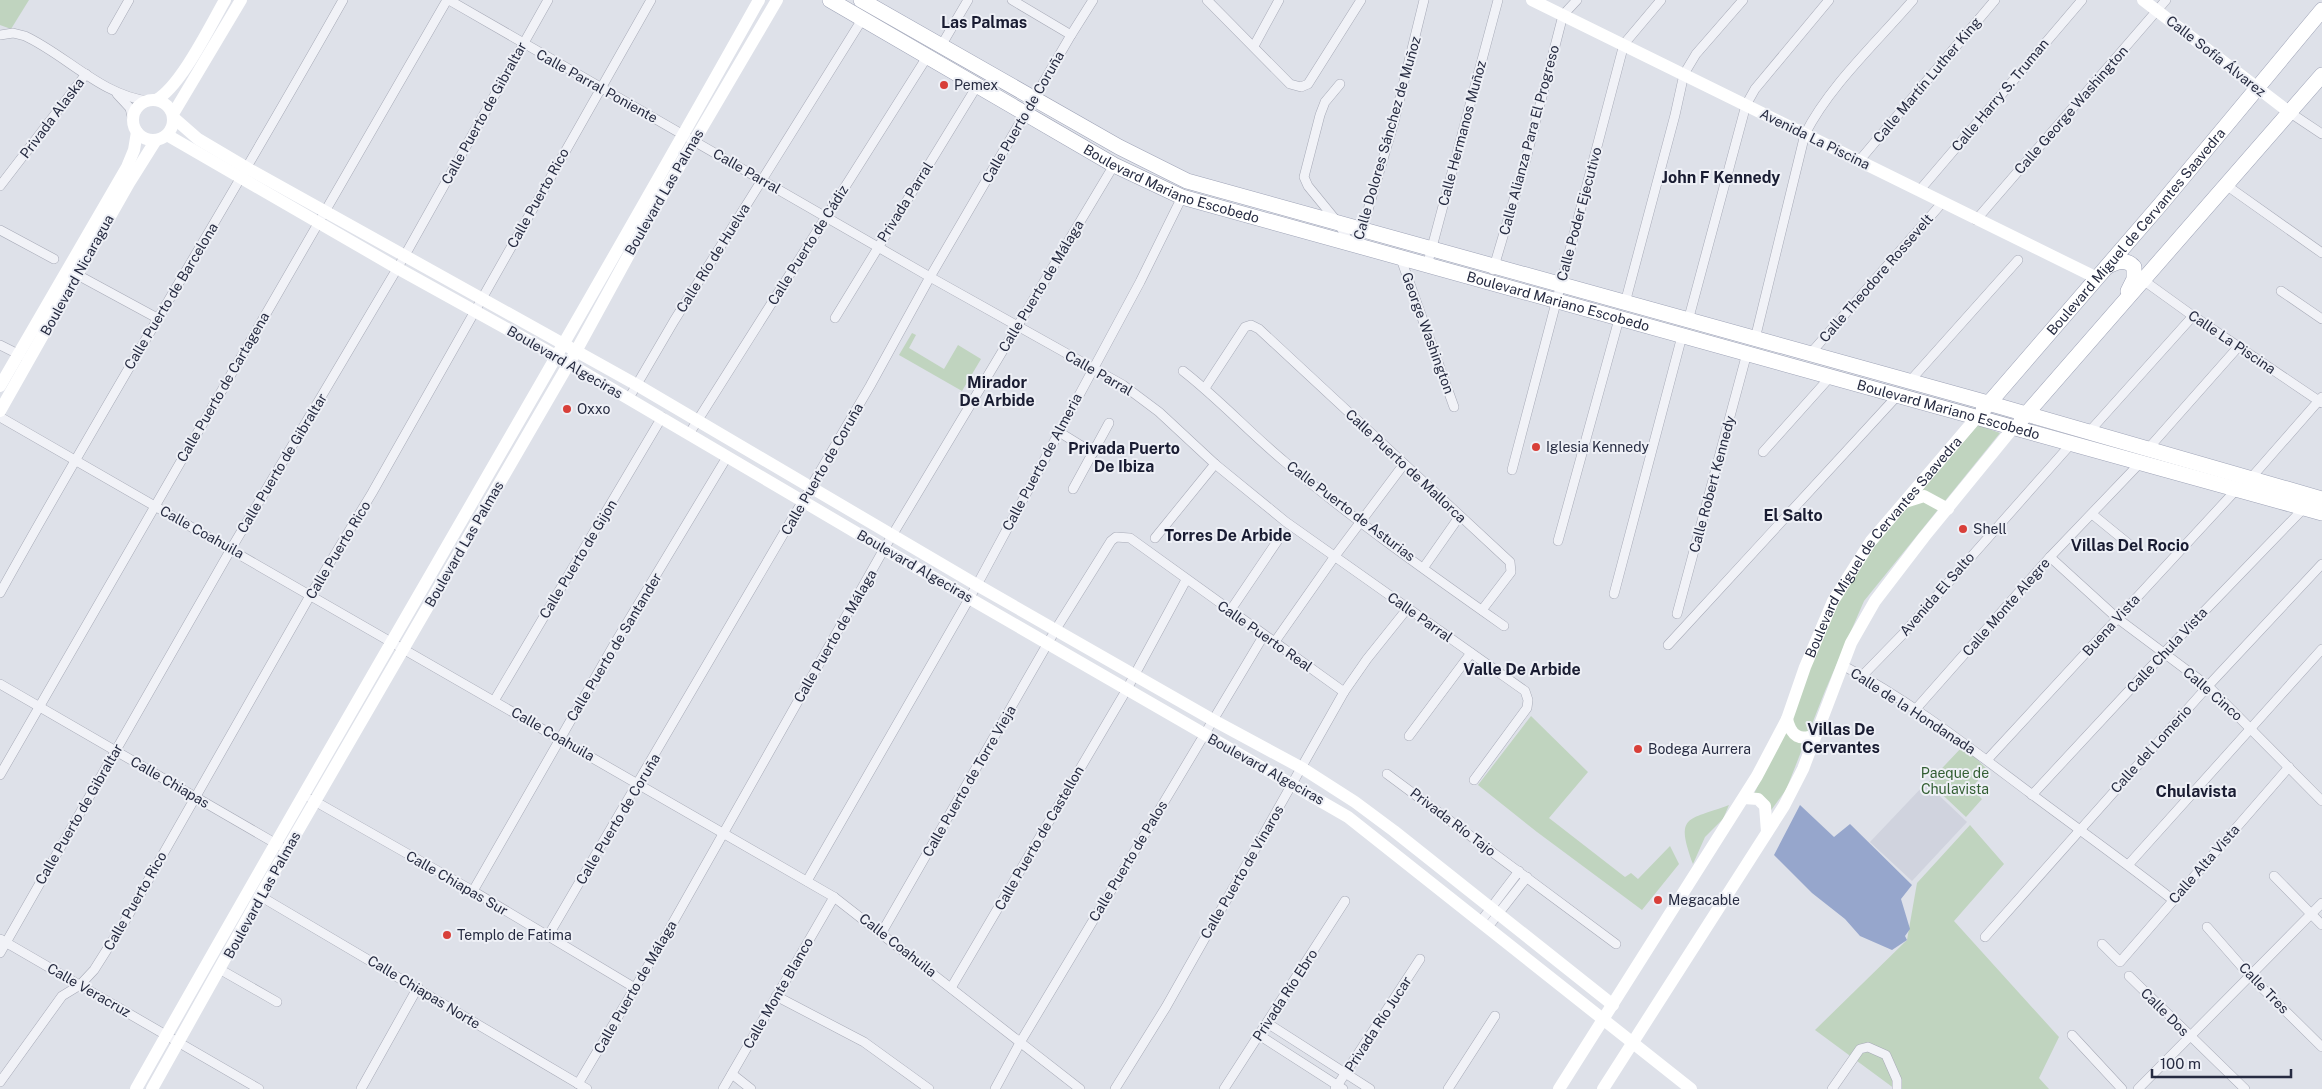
<svg xmlns="http://www.w3.org/2000/svg" width="2322" height="1089" viewBox="0 0 2322 1089" font-family="'Public Sans',sans-serif">
  <style>
    .built { fill: #d0d3de }
    .green { fill: #c0d4bf }
    .water { fill: #96a6cc }
    .lines { fill: none; stroke-linecap: round; stroke-linejoin: round }
    .street-casing { stroke: #a7aab7; stroke-width: 10 }
    .primary-casing { stroke: #9da2b6; stroke-width: 16 }
    .street { stroke: #f1f2f7; stroke-width: 9 }
    .secondary { stroke: #fff; stroke-width: 12 }
    .primary { stroke: #fff; stroke-width: 15 }
    .poi-dot { fill: #d83f39; stroke: #eef0f6; stroke-width: 2 }
    .labels { text-anchor: middle; stroke-width: 4; stroke-linejoin: round; paint-order: stroke }
    .street-label { font-size: 14px; fill: #262b41; stroke: #eef0f6 }
    .poi-label { font-size: 14px; fill: #262b41; stroke: #eef0f6; text-anchor: start }
    .park-label { font-size: 14px; fill: #325e32; stroke: #eef0f6 }
    .quarter-label { font-size: 16px; font-weight: bold; fill: #191c32; stroke: #eef0f6 }
  </style>
  <rect width="100%" height="100%" fill="#dee1e9"/>
  <path class="built" d="M1926,783L1967,822L1912,881L1870,842Z"/>
  <g class="green">
    <path d="M0,0H29L11,29L0,25Z"/>
    <path d="M912,333L916,335L909,348L944,369L958,345L981,359L962,391L899,355Z"/>
    <path d="M1978,425L2000,433L1864,601L1825,691L1786,790L1769,813L1753,796L1779,741L1833,608L1859,564Z"/>
    <path d="M1531,716L1588,772L1549,818L1625,877L1631,873L1638,879L1670,846L1679,864L1642,910L1537,832L1478,785Z"/>
    <path d="M1963,746L1988,770L1971,788L1982,799L1966,817L1929,782Z"/>
    <path d="M1729,805L1723,819L1705,837L1693,864C1675,814 1687,821 1729,805Z"/>
    <path d="M1970,825L2004,864L1954,921L2059,1037L2039,1078L2049,1089H1895L1815,1030L1907,940L1917,883Z"/>
  </g>
  <path class="water" d="M1800,805L1834,837L1850,824L1912,885L1901,899L1910,929L1905,936L1907,940L1892,950L1860,936L1845,919L1812,893L1774,855Z"/>
  <g class="lines">
    <g class="street-casing">
      <g id="street">
        <path d="M449,0L930,277L1123,385L1159,412L1215,464L1286,522L1525,691L1528,700L1527,708L1474,780"/>
        <path d="M1012,0L1071,35"/>
        <path d="M1207,0L1290,84L1301,87L1308,84L1361,0"/>
        <path d="M112,30L129,0"/>
        <path d="M0,35L13,33L25,36C66,55 102,96 149,101"/>
        <path d="M941,46L968,0"/>
        <path d="M1254,46L1279,0"/>
        <path d="M1340,84L1325,102L1320,115L1304,177L1308,186L1339,224L1350,244"/>
        <path d="M117,94L130,108L133,121"/>
        <path d="M2289,112L2322,134"/>
        <path d="M1859,161L1995,0"/>
        <path d="M2226,185L2322,253"/>
        <path d="M0,186L86,74"/>
        <path d="M1919,191L2082,0"/>
        <path d="M1976,220L2166,0"/>
        <path d="M0,230L54,259"/>
        <path d="M1357,247L1394,122L1424,0"/>
        <path d="M1401,259L1454,407"/>
        <path d="M1427,266L1498,0"/>
        <path d="M1493,270L1526,159L1563,15L1577,0"/>
        <path d="M74,273L157,318"/>
        <path d="M2143,280L2193,316L2322,403"/>
        <path d="M2281,291L2322,319"/>
        <path d="M1625,303L1675,115L1684,74L1696,54L1743,0"/>
        <path d="M835,318L977,86"/>
        <path d="M1688,321L1746,105L1755,89L1829,0"/>
        <path d="M1755,339L1805,134C1830,85 1877,42 1913,0"/>
        <path d="M0,345L22,356"/>
        <path d="M1810,354L1942,203"/>
        <path d="M1183,371C1219,399 1250,433 1285,462C1354,520 1430,574 1504,626"/>
        <path d="M1909,382L2018,260"/>
        <path d="M1205,388L1245,327L1251,325L1259,329L1510,562L1511,572L1482,610"/>
        <path d="M629,398L674,321L863,18"/>
        <path d="M0,417L834,897L1080,1089"/>
        <path d="M1059,432L1093,453"/>
        <path d="M2088,433L2193,316"/>
        <path d="M689,434L927,57"/>
        <path d="M2147,450L2239,346"/>
        <path d="M1763,452L1831,376"/>
        <path d="M1512,470L1624,44L1661,0"/>
        <path d="M2251,478L2322,397"/>
        <path d="M1073,489L1109,423"/>
        <path d="M2092,514L2130,545"/>
        <path d="M1155,538L1215,464"/>
        <path d="M1558,541L1619,319"/>
        <path d="M2050,557L2117,618L2208,686L2322,801"/>
        <path d="M1424,567L1459,517"/>
        <path d="M0,593C111,393 231,199 343,0"/>
        <path d="M1614,594L1682,336"/>
        <path d="M1230,611L1278,540"/>
        <path d="M1677,614L1747,353"/>
        <path d="M1274,643L1335,556L1404,464"/>
        <path d="M1668,645L1898,395"/>
        <path d="M1842,665C1909,700 1970,748 2030,793C2078,829 2126,863 2173,900"/>
        <path d="M1862,676L1902,635L2071,444"/>
        <path d="M0,684L280,846"/>
        <path d="M494,701L662,417"/>
        <path d="M1915,710L2050,557L2140,463"/>
        <path d="M1409,736L1471,653"/>
        <path d="M1987,760L2236,490"/>
        <path d="M1387,774L1616,944"/>
        <path d="M0,775L447,0"/>
        <path d="M2032,795L2163,654L2304,508"/>
        <path d="M311,799L473,891L635,988"/>
        <path d="M2129,864L2322,649"/>
        <path d="M2274,876L2322,925"/>
        <path d="M807,881L977,585L1140,282L1182,197"/>
        <path d="M473,891L615,643L727,457"/>
        <path d="M260,896L587,1089"/>
        <path d="M1481,921L1519,871"/>
        <path d="M1488,927L1527,877"/>
        <path d="M2207,927L2250,976L2322,1047"/>
        <path d="M882,932L1056,629L1111,541L1116,537L1130,538L1344,692"/>
        <path d="M548,936L870,386L930,277L1071,35L1093,0"/>
        <path d="M1985,937L2208,686L2322,564"/>
        <path d="M0,939L259,1089"/>
        <path d="M2102,944L2120,962L2289,767"/>
        <path d="M0,953L231,549L404,257L548,0"/>
        <path d="M221,970L277,1002"/>
        <path d="M2129,976L2245,1089"/>
        <path d="M951,988L1127,689L1186,580"/>
        <path d="M776,996L864,1042L929,1089"/>
        <path d="M1267,1023L1370,1089"/>
        <path d="M1259,1035L1343,1089"/>
        <path d="M2072,1035L2122,1089"/>
        <path d="M732,1074L751,1089"/>
        <path d="M0,1082L62,996L80,985L94,970L125,921L311,594L372,493L651,0"/>
        <path d="M578,1084L658,949L884,549L1114,165"/>
        <path d="M361,1089L418,987"/>
        <path d="M723,1089L834,897"/>
        <path d="M995,1089L1021,1041L1264,635"/>
        <path d="M1115,1089L1166,1007L1344,692L1367,659L1407,609"/>
        <path d="M1224,1089L1345,901"/>
        <path d="M1335,1089L1420,959"/>
        <path d="M1448,1089L1495,1016"/>
        <path d="M1832,1089L1860,1049L1868,1047L1886,1055L1897,1080V1089"/>
        <path d="M2138,1089L2322,903"/>
      </g>
    </g>
    <g class="primary-casing">
      <g id="primary">
        <path id="s2" d="M830,0L1114,165L1182,197L2322,513"/>
        <path d="M861,0L1119,147L1187,181L1988,403L2322,499"/>
        <path d="M2108,266C2117,262 2126,258 2134,267V279L2128,291"/>
        <path id="s3" d="M1983,410L2160,205L2322,10"/>
        <path d="M2021,420L2322,75"/>
      </g>
    </g>
    <use href="#street" class="street"/>
    <g class="secondary">
      <path d="M1532,0L2097,278"/>
      <path d="M2143,0L2289,112"/>
      <circle cx="153" cy="120" r="20"/>
      <path d="M156,100C181,86 210,26 225,0"/>
      <path d="M173,114L241,0"/>
      <path d="M174,118L198,139L247,168L637,385L977,585L1213,720L1302,768L1355,802L1394,831L1613,1005"/>
      <path d="M167,135L397,268L556,356L884,549L1348,817L1691,1089"/>
      <path d="M0,386L127,167L134,150L137,132"/>
      <path d="M0,411L129,183L156,140"/>
      <path d="M1905,502L1924,496L1948,509"/>
      <path d="M1787,719C1791,736 1800,742 1816,734"/>
      <path d="M1744,798L1758,799L1765,806L1767,832"/>
      <path d="M136,1089C341,724 555,365 759,0"/>
      <path d="M152,1089L260,896L575,353L649,218L777,0"/>
      <path id="s1" d="M1559,1089L1757,776L1787,719L1805,667L1833,601L1871,541L1977,417"/>
      <path d="M1603,1089L1784,806L1803,769L1851,643L1875,601L1924,537L2013,428"/>
    </g>
    <use href="#primary" class="primary"/>
  </g>
  <g class="poi-dot">
    <circle cx="944" cy="85" r="5"/>
    <circle cx="567" cy="409" r="5"/>
    <circle cx="1536" cy="447" r="5"/>
    <circle cx="1963" cy="529" r="5"/>
    <circle cx="1638" cy="749" r="5"/>
    <circle cx="1658" cy="900" r="5"/>
    <circle cx="447" cy="935" r="5"/>
  </g>
  <g class="labels">
    <g class="street-label">
      <text transform="translate(2216 56) rotate(38)" y="5">Calle Sofía Álvarez</text>
      <text transform="translate(1927 80) rotate(-50)" y="5">Calle Martín Luther King</text>
      <text transform="translate(597 86) rotate(29)" y="5">Calle Parral Poniente</text>
      <text transform="translate(2000 95) rotate(-50)" y="5">Calle Harry S. Truman</text>
      <text transform="translate(2071 110) rotate(-49)" y="5">Calle George Washington</text>
      <text transform="translate(484 113) rotate(-61)" y="5">Calle Puerto de Gibraltar</text>
      <text transform="translate(1023 117) rotate(-60)" y="5">Calle Puerto de Coruña</text>
      <text transform="translate(52 118) rotate(-53)" y="5">Privada Alaska</text>
      <text transform="translate(1462 133) rotate(-75)" y="5">Calle Hermanos Muñoz</text>
      <text transform="translate(1387 138) rotate(-74)" y="5">Calle Dolores Sánchez de Muñoz</text>
      <text transform="translate(1815 139) rotate(26)" y="5">Avenida La Piscina</text>
      <text transform="translate(1529 140) rotate(-75)" y="5">Calle Alianza Para El Progreso</text>
      <text transform="translate(747 171) rotate(30)" y="5">Calle Parral</text>
      <text dy="5" stroke="none"><textPath href="#s2" startOffset="389">Boulevard Mariano Escobedo</textPath></text>
      <text transform="translate(664 192) rotate(-60)" y="5">Boulevard Las Palmas</text>
      <text transform="translate(538 198) rotate(-61)" y="5">Calle Puerto Rico</text>
      <text transform="translate(905 202) rotate(-58)" y="5">Privada Parral</text>
      <text transform="translate(1579 214) rotate(-75)" y="5">Calle Poder Ejecutivo</text>
      <text dy="5" stroke="none"><textPath href="#s3" startOffset="235">Boulevard Miguel de Cervantes Saavedra</textPath></text>
      <text transform="translate(808 245) rotate(-58)" y="5">Calle Puerto de Cádiz</text>
      <text transform="translate(713 258) rotate(-58)" y="5">Calle Río de Huelva</text>
      <text transform="translate(77 275) rotate(-61)" y="5">Boulevard Nicaragua</text>
      <text transform="translate(1876 278) rotate(-49)" y="5">Calle Theodore Rossevelt</text>
      <text transform="translate(1041 286) rotate(-59)" y="5">Calle Puerto de Málaga</text>
      <text transform="translate(171 296) rotate(-59)" y="5">Calle Puerto de Barcelona</text>
      <text dy="5" stroke="none"><textPath href="#s2" startOffset="794">Boulevard Mariano Escobedo</textPath></text>
      <text transform="translate(1428 333) rotate(70)" y="5">George Washington</text>
      <text transform="translate(2232 342) rotate(34)" y="5">Calle La Piscina</text>
      <text transform="translate(565 362) rotate(30)" y="5">Boulevard Algeciras</text>
      <text transform="translate(1099 373) rotate(30)" y="5">Calle Parral</text>
      <text transform="translate(223 387) rotate(-60)" y="5">Calle Puerto de Cartagena</text>
      <text dy="5" stroke="none"><textPath href="#s2" startOffset="1199">Boulevard Mariano Escobedo</textPath></text>
      <text transform="translate(1042 462) rotate(-62)" y="5">Calle Puerto de Almeria</text>
      <text transform="translate(282 463) rotate(-59)" y="5">Calle Puerto de Gibraltar</text>
      <text transform="translate(1406 466) rotate(43)" y="5">Calle Puerto de Mallorca</text>
      <text transform="translate(822 469) rotate(-60)" y="5">Calle Puerto de Coruña</text>
      <text transform="translate(1712 484) rotate(-75)" y="5">Calle Robert Kennedy</text>
      <text transform="translate(1351 511) rotate(37)" y="5">Calle Puerto de Asturias</text>
      <text transform="translate(202 532) rotate(29)" y="5">Calle Coahuila</text>
      <text transform="translate(464 544) rotate(-60)" y="5">Boulevard Las Palmas</text>
      <text dy="5" stroke="none"><textPath href="#s1" startOffset="634">Boulevard Miguel de Cervantes Saavedra</textPath></text>
      <text transform="translate(338 550) rotate(-59)" y="5">Calle Puerto Rico</text>
      <text transform="translate(578 559) rotate(-59)" y="5">Calle Puerto de Gijon</text>
      <text transform="translate(915 566) rotate(30)" y="5">Boulevard Algeciras</text>
      <text transform="translate(1937 594) rotate(-49)" y="5">Avenida El Salto</text>
      <text transform="translate(2006 607) rotate(-49)" y="5">Calle Monte Alegre</text>
      <text transform="translate(1420 617) rotate(35)" y="5">Calle Parral</text>
      <text transform="translate(2111 625) rotate(-48)" y="5">Buena Vista</text>
      <text transform="translate(835 636) rotate(-60)" y="5">Calle Puerto de Málaga</text>
      <text transform="translate(1265 636) rotate(35)" y="5">Calle Puerto Real</text>
      <text transform="translate(614 647) rotate(-59)" y="5">Calle Puerto de Santander</text>
      <text transform="translate(2167 650) rotate(-47)" y="5">Calle Chula Vista</text>
      <text transform="translate(2213 694) rotate(41)" y="5">Calle Cinco</text>
      <text transform="translate(1913 711) rotate(33)" y="5">Calle de la Hondanada</text>
      <text transform="translate(553 734) rotate(30)" y="5">Calle Coahuila</text>
      <text transform="translate(2151 749) rotate(-48)" y="5">Calle del Lomerio</text>
      <text transform="translate(1266 769) rotate(29)" y="5">Boulevard Algeciras</text>
      <text transform="translate(969 781) rotate(-60)" y="5">Calle Puerto de Torre Vieja</text>
      <text transform="translate(170 782) rotate(30)" y="5">Calle Chiapas</text>
      <text transform="translate(79 814) rotate(-60)" y="5">Calle Puerto de Gibraltar</text>
      <text transform="translate(618 819) rotate(-59)" y="5">Calle Puerto de Coruña</text>
      <text transform="translate(1453 822) rotate(37)" y="5">Privada Río Tajo</text>
      <text transform="translate(1039 838) rotate(-60)" y="5">Calle Puerto de Castellon</text>
      <text transform="translate(1128 861) rotate(-59)" y="5">Calle Puerto de Palos</text>
      <text transform="translate(2204 864) rotate(-49)" y="5">Calle Alta Vista</text>
      <text transform="translate(1242 872) rotate(-60)" y="5">Calle Puerto de Vinaros</text>
      <text transform="translate(457 883) rotate(30)" y="5">Calle Chiapas Sur</text>
      <text transform="translate(262 895) rotate(-61)" y="5">Boulevard Las Palmas</text>
      <text transform="translate(135 901) rotate(-60)" y="5">Calle Puerto Rico</text>
      <text transform="translate(898 945) rotate(38)" y="5">Calle Coahuila</text>
      <text transform="translate(635 987) rotate(-60)" y="5">Calle Puerto de Málaga</text>
      <text transform="translate(2264 988) rotate(46)" y="5">Calle Tres</text>
      <text transform="translate(89 990) rotate(30)" y="5">Calle Veracruz</text>
      <text transform="translate(424 992) rotate(31)" y="5">Calle Chiapas Norte</text>
      <text transform="translate(778 993) rotate(-60)" y="5">Calle Monte Blanco</text>
      <text transform="translate(1285 995) rotate(-57)" y="5">Privada Río Ebro</text>
      <text transform="translate(2165 1012) rotate(45)" y="5">Calle Dos</text>
      <text transform="translate(1378 1024) rotate(-57)" y="5">Privada Río Jucar</text>
    </g>
    <g class="poi-label">
      <text x="954" y="90">Pemex</text>
      <text x="577" y="414">Oxxo</text>
      <text x="1546" y="452">Iglesia Kennedy</text>
      <text x="1973" y="534">Shell</text>
      <text x="1648" y="754">Bodega Aurrera</text>
      <text x="1668" y="905">Megacable</text>
      <text x="457" y="940">Templo de Fatima</text>
    </g>
    <g class="park-label">
      <text x="1955" y="778">Paeque de<tspan x="1955" dy="16">Chulavista</tspan></text>
    </g>
    <g class="quarter-label">
      <text x="984" y="28">Las Palmas</text>
      <text x="1721" y="183">John F Kennedy</text>
      <text x="997" y="388">Mirador<tspan x="997" dy="18">De Arbide</tspan></text>
      <text x="1124" y="454">Privada Puerto<tspan x="1124" dy="18">De Ibiza</tspan></text>
      <text x="1793" y="521">El Salto</text>
      <text x="1228" y="541">Torres De Arbide</text>
      <text x="2130" y="551">Villas Del Rocio</text>
      <text x="1522" y="675">Valle De Arbide</text>
      <text x="1841" y="735">Villas De<tspan x="1841" dy="18">Cervantes</tspan></text>
      <text x="2196" y="797">Chulavista</text>
    </g>
  </g>
  <path d="M2152 1069v8h139v-8" fill="none" stroke="#262b41" stroke-width="2.5"/>
  <text x="2160" y="1069" font-size="15" fill="#262b41" stroke="#eef0f6" stroke-width="4" paint-order="stroke">100 m</text>
</svg>
